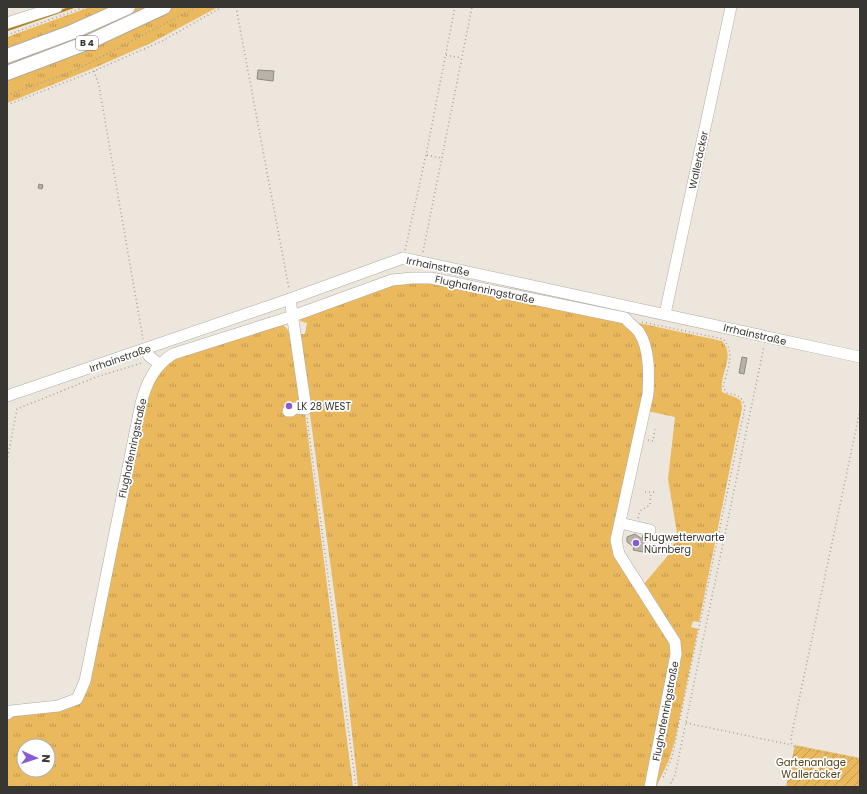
<svg xmlns="http://www.w3.org/2000/svg" width="867" height="794" viewBox="0 0 867 794" font-family="Poppins,sans-serif">
  <style>
    .grass { fill: url(#grass-tufts); fill-rule: evenodd }
    .garden { fill: url(#garden-furrows) }
    .lines { fill: none; stroke-linecap: round; stroke-linejoin: round }
    .stream { stroke: #b2831b; stroke-width: 2.5 }
    .building { fill: #b8b2a8; stroke: #8f8a80 }
    .minor-casing { stroke: #b0aaa0; stroke-width: 12 }
    .major-casing { stroke: #b0aaa0; stroke-width: 16 }
    .path { stroke: #a5a099; stroke-width: 1.5; stroke-dasharray: 1 3; stroke-linecap: butt }
    .minor { stroke: #fff; stroke-width: 11 }
    .major { stroke: #fff; stroke-width: 14 }
    .poi-dot { fill: #865cd5; stroke: #fff; stroke-width: 1.5 }
    .labels { text-anchor: middle; stroke-width: 3.5; stroke-linejoin: round; paint-order: stroke }
    .shield { fill: #fff; stroke: #747270; stroke-width: 1 }
    .shield-label { font-size: 9px; font-weight: bold; fill: #383632 }
    .street-label { font-size: 10px; fill: #383632; stroke: #fff }
    .poi-label { font-size: 10px; fill: #383632; stroke: #fff; text-anchor: start }
    .park-label { font-size: 10px; fill: #57431c; stroke: #fff }
  </style>
  <defs>
    <pattern id="grass-tufts" width="24" height="20" patternUnits="userSpaceOnUse"><rect width="24" height="20" fill="#eab95e"/><path d="M3 7l-1-3M5 7V3M7 7l1-3M15 17l-1-3M17 17v-4M19 17l1-3" fill="none" stroke="#bf974e"/></pattern>
    <pattern id="garden-furrows" width="10" height="10" patternUnits="userSpaceOnUse"><rect width="10" height="10" fill="#eab95e"/><path d="M-1 1l2-2M0 10L10 0M9 11l2-2" fill="none" stroke="#bf974e"/></pattern>
  </defs>
  <rect width="100%" height="100%" fill="#ede6dc"/>
  <g class="grass">
    <path d="M90,7H116L7,51V37Z"/>
    <path d="M137,7H154L125,21L7,69V61Z"/>
    <path d="M174,7H218L151,43L94,68L7,103V78Z"/>
    <path d="M420,280L624,323L640,342L647,379L614,542L674,649L647,787H358L346,679L299,334H305L307,323L300,321L302,317L381,286Z"/>
    <path d="M634,322L722,341C736,356 719,374 722,392L737,398L741,401L742,408L699,622L693,621L691,627L698,629L675,740L669,760L656,787H652L678,658L643,585L671,552L677,533L668,479L675,417L647,411L652,389Z"/>
    <path d="M283,325C300,337 300,385 302,406L288,403L287,407L305,413L353,787H7V720L15,714L79,704L84,698L144,403L153,378L175,356ZM24,746H48V770H24Z"/>
  </g>
  <path class="garden" d="M795,745L860,758V787H786Z"/>
  <g class="lines">
    <path class="stream" d="M7,30L73,7"/>
  </g>
  <g class="building">
    <path d="M258,70L274,71L273,81L257,79Z"/>
    <path d="M39,184L43,185L42,189L38,188Z"/>
    <path d="M742,357L747,358L744,374L739,373Z"/>
    <path d="M635,534L642,539L643,535L647,536L643,552L633,550L634,547L627,542V537Z"/>
  </g>
  <g class="lines">
    <g class="minor-casing">
      <g id="minor">
        <path d="M7,23L57,7"/>
        <path d="M665,314L731,7"/>
        <path d="M145,349L149,356L159,364"/>
        <path d="M7,396L290,299L403,258L860,357"/>
        <path d="M288,411H291L294,408L306,409L290,299"/>
        <path d="M620,523L650,530"/>
        <path d="M7,714L11,711L58,706L77,699L85,681L141,403C147,382 154,366 173,354L293,316L392,280L412,278H431L625,318C629,323 635,327 639,332C650,349 649,375 648,394L616,540L619,554L675,642L676,654L650,787"/>
      </g>
    </g>
    <g class="major-casing">
      <g id="major">
        <path d="M7,56L72,32L128,7"/>
        <path d="M7,73L89,42L164,7"/>
      </g>
    </g>
    <g class="path">
      <path d="M236,7L289,289"/>
      <path d="M7,35L85,7"/>
      <path d="M446,55L461,58"/>
      <path d="M94,71L99,86L143,339"/>
      <path d="M7,95L74,71L197,7"/>
      <path d="M7,105L94,71L162,41L222,7"/>
      <path d="M427,155L441,158"/>
      <path d="M405,250L426,155L455,7"/>
      <path d="M423,252L472,7"/>
      <path d="M642,322L723,339C736,352 727,371 723,387L727,393C738,395 742,396 745,407L672,757L662,780"/>
      <path d="M860,410L791,738L792,745L795,747L860,760"/>
      <path d="M307,418L356,787"/>
      <path d="M648,440L653,441L655,429L657,430"/>
      <path d="M7,461L17,409L99,376L142,363"/>
      <path d="M645,492H654"/>
      <path d="M638,518L640,511L650,505L651,492"/>
      <path d="M686,723L792,745"/>
      <path d="M669,787L675,775L764,346"/>
      <path d="M790,787L795,747"/>
    </g>
    <use href="#minor" class="minor"/>
    <use href="#major" class="major"/>
  </g>
  <g class="poi-dot">
    <circle cx="289" cy="406" r="4"/>
    <circle cx="636" cy="543" r="4"/>
  </g>
  <g class="labels">
    <rect class="shield" x="76" y="36" width="22" height="14" rx="3"/>
    <g class="shield-label">
      <text x="87" y="46">B 4</text>
    </g>
    <g class="street-label">
      <text transform="translate(698 160) rotate(-78)" y="4">Walleräcker</text>
      <text transform="translate(438 266) rotate(11)" y="4">Irrhainstraße</text>
      <text transform="translate(485 289) rotate(12)" y="4">Flughafenringstraße</text>
      <text transform="translate(755 334) rotate(13)" y="4">Irrhainstraße</text>
      <text transform="translate(120 358) rotate(-19)" y="4">Irrhainstraße</text>
      <text transform="translate(132 448) rotate(-78)" y="4">Flughafenringstraße</text>
      <text transform="translate(665 711) rotate(-79)" y="4">Flughafenringstraße</text>
    </g>
    <g class="poi-label">
      <text x="297" y="410">LK 28 WEST</text>
      <text x="644" y="541">Flugwetterwarte<tspan x="644" dy="12">Nürnberg</tspan></text>
    </g>
    <g class="park-label">
      <text x="811" y="766">Gartenanlage<tspan x="811" dy="12">Walleräcker</tspan></text>
    </g>
  </g>
  <rect width="867" height="794" fill="none" stroke="#383632" stroke-width="16"/>
  <g transform="translate(36 758) rotate(93)"><circle r="19" fill="#ffffff" stroke="#afafad"/>
  <path d="M0-3L7 15L0 10L-7 15Z" fill="#865cd5"/>
  <text y="-6" font-size="11" font-weight="bold" text-anchor="middle" fill="#383632">N</text>
  </g>
</svg>
